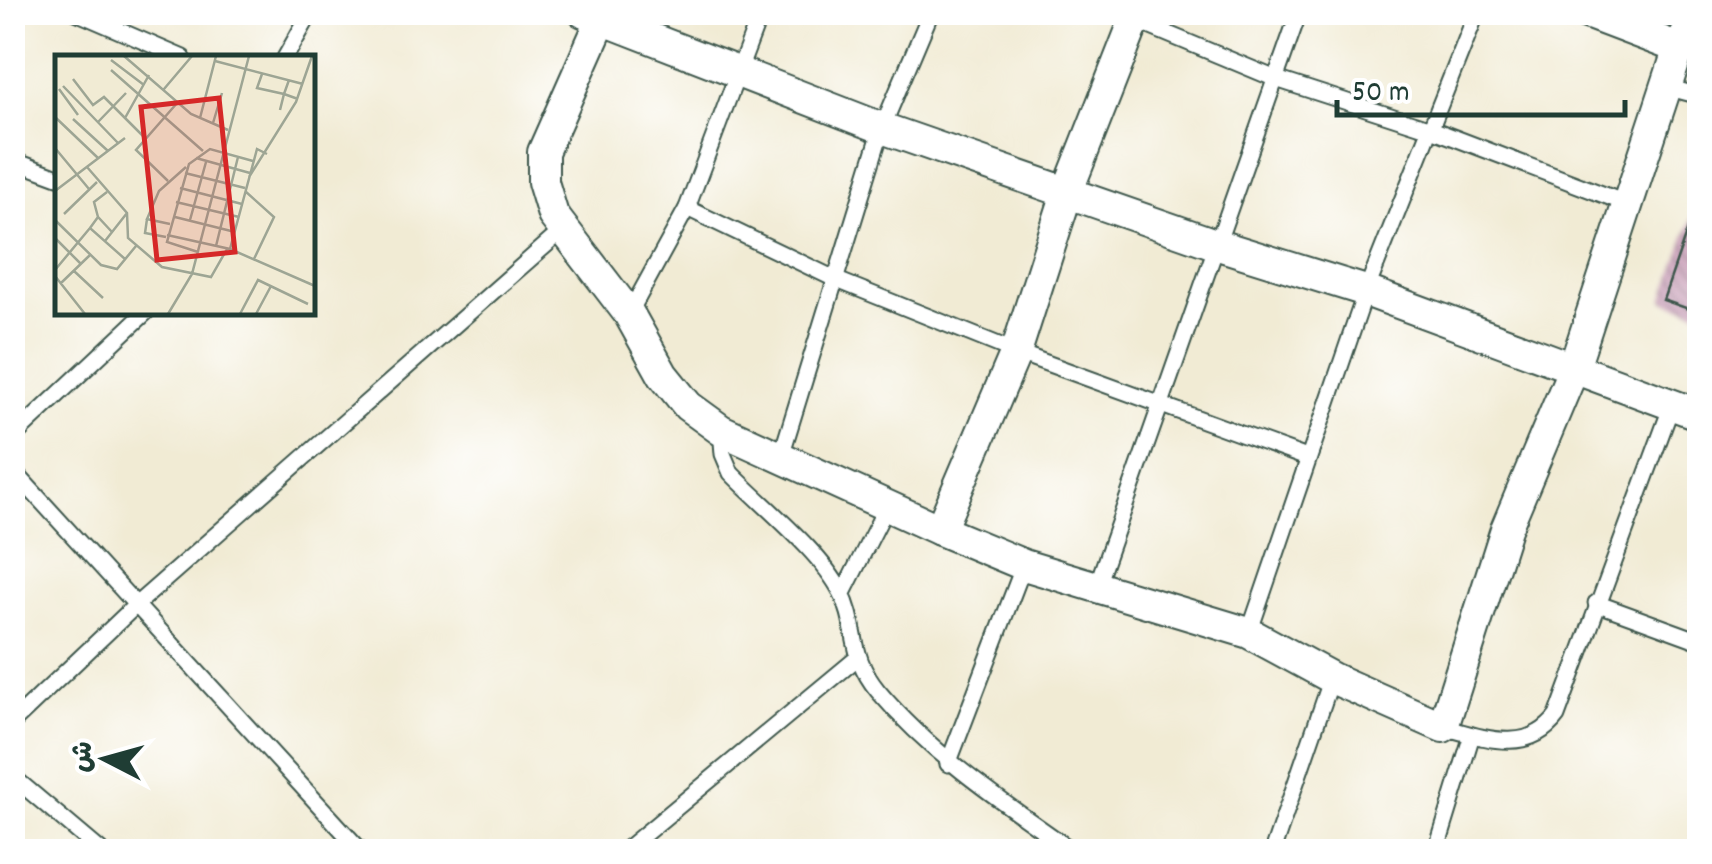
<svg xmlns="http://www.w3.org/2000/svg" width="1712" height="864" viewBox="0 0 1712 864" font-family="Dekko,'Playpen Sans Arabic',sans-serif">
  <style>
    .building { fill: url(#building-back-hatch) }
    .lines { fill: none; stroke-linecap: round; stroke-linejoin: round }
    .lane-casing { stroke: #3e574c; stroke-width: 19 }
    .street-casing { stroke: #3e574c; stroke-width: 34 }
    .lane { stroke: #fff; stroke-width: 15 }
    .street { stroke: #fff; stroke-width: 30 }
    .inset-road { fill: none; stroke: #9da594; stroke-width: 2.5 }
    .view { fill: #d62828; fill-opacity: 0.15; stroke: #d62828; stroke-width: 5 }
    .inset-edge { fill: none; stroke: #1f3d34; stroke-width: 5 }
  </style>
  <defs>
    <pattern id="building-back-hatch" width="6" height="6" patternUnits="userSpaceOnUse" patternTransform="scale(2.5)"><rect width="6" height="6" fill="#c395b0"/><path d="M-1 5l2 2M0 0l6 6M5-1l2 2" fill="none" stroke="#9e7b90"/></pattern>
  </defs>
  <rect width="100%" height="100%" fill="#fff"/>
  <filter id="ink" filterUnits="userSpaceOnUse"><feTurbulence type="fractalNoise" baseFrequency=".01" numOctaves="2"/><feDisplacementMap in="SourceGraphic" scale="20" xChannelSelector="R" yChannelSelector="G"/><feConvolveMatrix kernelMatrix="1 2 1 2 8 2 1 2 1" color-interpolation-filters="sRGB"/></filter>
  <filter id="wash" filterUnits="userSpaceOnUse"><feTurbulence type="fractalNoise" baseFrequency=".0048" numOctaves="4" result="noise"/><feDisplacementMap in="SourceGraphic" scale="40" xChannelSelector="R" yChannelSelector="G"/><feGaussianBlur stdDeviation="2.25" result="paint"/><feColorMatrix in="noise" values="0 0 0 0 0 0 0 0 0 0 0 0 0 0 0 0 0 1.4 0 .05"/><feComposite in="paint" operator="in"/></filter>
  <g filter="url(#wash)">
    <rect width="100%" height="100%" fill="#f1ebd4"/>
    <g id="blocks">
      <path class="building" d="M1695,208L1700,209V313L1663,300Z"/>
    </g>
  </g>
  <g filter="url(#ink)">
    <use href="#blocks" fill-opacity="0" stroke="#3e574c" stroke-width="2.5"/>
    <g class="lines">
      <g class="lane-casing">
        <g id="lane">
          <path d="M76,12L183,58"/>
          <path d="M1115,12L1276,79L1434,130L1628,204"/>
          <path d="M285,58L311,12"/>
          <path d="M1666,87L1700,96"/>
          <path d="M12,160L58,177"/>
          <path d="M687,208L837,280L1016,352L1307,458"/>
          <path d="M629,314L687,208L761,12"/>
          <path d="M721,430L723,454L731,473C764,507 820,551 841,592C859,627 848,655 878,691C934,757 1004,803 1074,852"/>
          <path d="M12,438L146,312"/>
          <path d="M781,456L882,128L931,12"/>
          <path d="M12,469L362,852"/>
          <path d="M1096,588L1299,12"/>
          <path d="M842,595L887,506"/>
          <path d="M1596,603L1700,641"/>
          <path d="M1249,633L1366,291L1477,12"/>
          <path d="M12,723L136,605L563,230"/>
          <path d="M1443,727C1484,738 1528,755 1557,716L1672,405"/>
          <path d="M948,764L1024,565"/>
          <path d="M12,776L102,852"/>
          <path d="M623,852L856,659"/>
          <path d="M1272,852L1332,678"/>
          <path d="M1436,852L1472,735"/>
        </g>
      </g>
      <g class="street-casing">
        <g id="street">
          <path d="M583,12L882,128L1218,245L1366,291L1700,415"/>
          <path d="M605,12L543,152V182L553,215L629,314L663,375L688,406L721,430L940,530L1024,565L1249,633L1332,678L1443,727L1506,529L1573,370L1679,48L1697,12"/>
          <path d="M1584,12L1679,48"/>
          <path d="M940,530L1016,352L1068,190L1138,12"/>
        </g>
      </g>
      <use href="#lane" class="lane"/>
      <use href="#street" class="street"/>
    </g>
  </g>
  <g transform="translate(55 55)">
    <rect width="260" height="260" fill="#f1ebd4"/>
    <path class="inset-road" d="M69,1L136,59L173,75M56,5L89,30M160,6L248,29M56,15L148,96M207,19L202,33L229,39L234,25M18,24L38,50L49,42L91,84M8,31L63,88M4,34L23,60M109,34L137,1M225,55L229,39L243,44M0,62L43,103M70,63L94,20M145,63L161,1M18,64L53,96M43,67L71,38M158,68L167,38M0,93L34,134M141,103L195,118M32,112L72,158L73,183L107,212L156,222L172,194M130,118L190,133M194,122L241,47L257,1M113,126L81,95L123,47M125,133L187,149M0,136L70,83M190,136L219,162L199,204M121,147L184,162M9,159L42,127M43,162L39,147L52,137M120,162L180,177M92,164L90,178L111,182M0,165L46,210L62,214L81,191M135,165L151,107M115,169L92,164L104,136L131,112M35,173L43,162L57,177M112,180L175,194L260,231M0,183L26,209M50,186L72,158M161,191L183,102M175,194L202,94L212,99M143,197L112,187L134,109L155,94L198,106M0,215L35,173L70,204M19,216L48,243M0,221L30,259M5,229L35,200M113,259L137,219L194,1M185,259L203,225L253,249M201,259L216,231"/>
    <path class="view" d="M164,43L180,197L102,205L86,52Z"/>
    <rect width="260" height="260" class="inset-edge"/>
  </g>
  <rect width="1712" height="864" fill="none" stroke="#fff" stroke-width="50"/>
  <g transform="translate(105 759) rotate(276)" stroke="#ffffff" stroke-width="8" paint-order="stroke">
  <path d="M0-8L18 38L0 25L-18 38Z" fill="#1f3d34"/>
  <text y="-15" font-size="28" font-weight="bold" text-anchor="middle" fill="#1f3d34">ش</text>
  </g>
  <path d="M1337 100v15h288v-15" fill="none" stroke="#1f3d34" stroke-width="5"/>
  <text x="1352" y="100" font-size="30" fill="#1f3d34" stroke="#ffffff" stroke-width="8" paint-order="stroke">50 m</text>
</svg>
